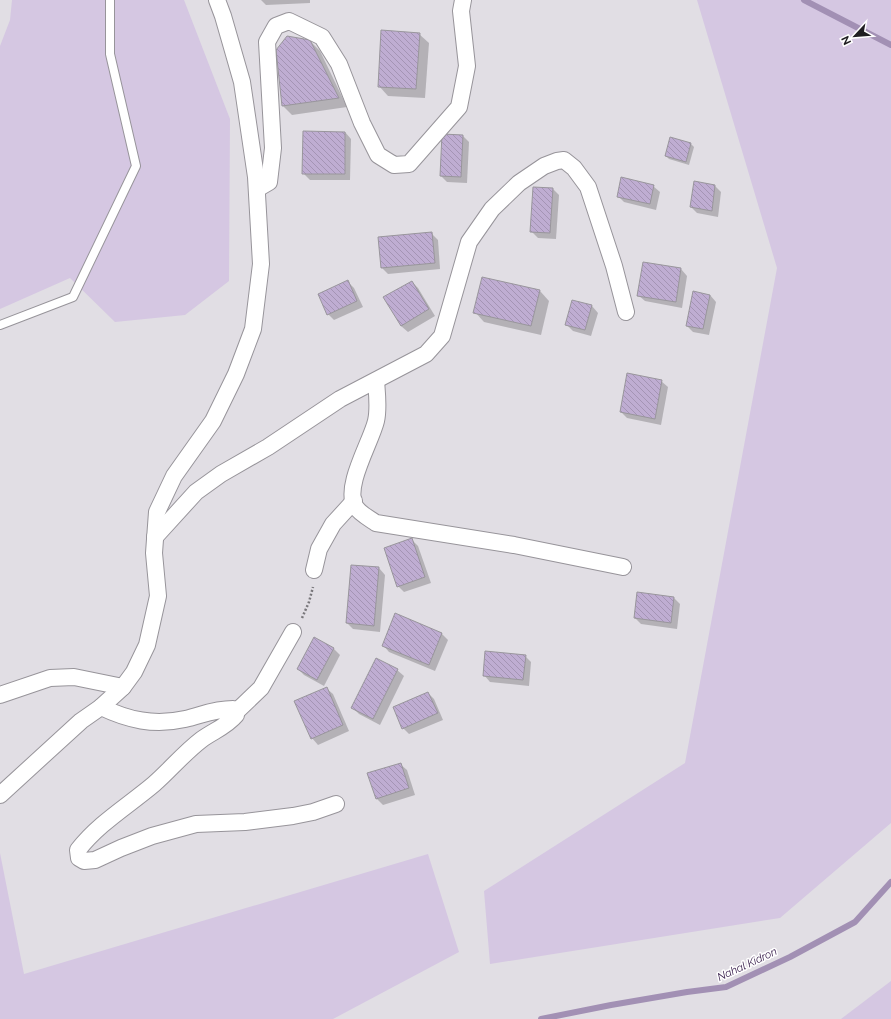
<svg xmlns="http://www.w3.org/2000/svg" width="891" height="1019" viewBox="0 0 891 1019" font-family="Raleway,sans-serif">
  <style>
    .grass { fill: #d5c7e2 }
    .shadow { fill: #0003 }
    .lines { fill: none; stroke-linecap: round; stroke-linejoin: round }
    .stream { stroke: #a290b4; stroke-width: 6 }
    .building { fill: url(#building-back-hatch); stroke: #99969c }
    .lane-casing { stroke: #97949a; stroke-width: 10 }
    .street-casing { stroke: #97949a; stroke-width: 18 }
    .path { stroke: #78767a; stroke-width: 2.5; stroke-dasharray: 2 2; stroke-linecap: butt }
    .lane { stroke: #fff; stroke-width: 8 }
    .street { stroke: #fff; stroke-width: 16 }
    .labels { text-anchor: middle; stroke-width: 3; stroke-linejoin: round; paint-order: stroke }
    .water-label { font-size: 11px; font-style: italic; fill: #371d4b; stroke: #fff }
  </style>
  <defs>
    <pattern id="building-back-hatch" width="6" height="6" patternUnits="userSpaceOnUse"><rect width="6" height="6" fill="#bfadd2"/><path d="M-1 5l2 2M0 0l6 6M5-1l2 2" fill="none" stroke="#a494b4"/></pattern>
  </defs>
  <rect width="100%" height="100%" fill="#e1dee4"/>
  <g class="grass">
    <path d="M12,0H184L230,119L229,281L185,315L115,322L70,278L0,309V46L10,20Z"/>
    <path d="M697,0H891V823L780,918L490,964L484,891L685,763L777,268Z"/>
    <path d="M0,853L24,974L428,854L459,952L333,1019H0Z"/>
    <path d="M891,981V1019H841Z"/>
  </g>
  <g class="shadow">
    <path d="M261,0H310V3L266,5Z"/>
    <path d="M419,34L429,43L425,98L388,96L379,86Z"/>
    <path d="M310,41L320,51L347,107L292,115L282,105Z"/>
    <path d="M345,132L351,139L350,180H310L303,173Z"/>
    <path d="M463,136L469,142L467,183L447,182L441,176Z"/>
    <path d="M671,138L691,144L694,147L689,165L669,159L666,156Z"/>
    <path d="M695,183L715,186L721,192L718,217L697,213L691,207Z"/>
    <path d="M653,186L660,192L656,210L624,202L618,196Z"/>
    <path d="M534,188L553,189L559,195L556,239L538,238L531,231Z"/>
    <path d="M431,233L438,240L440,269L388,274L382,268Z"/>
    <path d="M644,263L681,269L687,276L682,308L645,301L638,295Z"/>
    <path d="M348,282L354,288L363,307L334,320L328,314Z"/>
    <path d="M412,282L418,288L435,316L408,332L401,326L385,298Z"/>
    <path d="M540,291L549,301L541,335L484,322L475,312Z"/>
    <path d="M710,295L716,302L709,335L693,332L687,326Z"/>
    <path d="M592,306L598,313L591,336L573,331L566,324Z"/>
    <path d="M661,381L668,387L661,425L627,418L621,412Z"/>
    <path d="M412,540L418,546L431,583L404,592L398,586Z"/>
    <path d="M351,566L379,568L385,575L380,632L353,629L347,623Z"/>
    <path d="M674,598L680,604L677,629L641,624L635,618Z"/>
    <path d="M441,633L448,640L435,671L389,652L383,645Z"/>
    <path d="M314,638L334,649L340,655L324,686L304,675L298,669Z"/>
    <path d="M525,656L531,662L529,686L490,682L484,675Z"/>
    <path d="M397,670L404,676L380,725L359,714L353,708Z"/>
    <path d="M326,688L333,694L349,731L318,745L312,738Z"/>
    <path d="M428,693L434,699L443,720L409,734L403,728Z"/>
    <path d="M400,764L407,770L415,795L383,805L376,798Z"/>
  </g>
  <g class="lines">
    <g class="stream">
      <path d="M804,0L891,45"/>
      <path d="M541,1019L611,1005L687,992L726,987L790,957L855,922L891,882"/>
    </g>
  </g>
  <g class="building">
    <path d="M381,30L420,33L416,89L378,87Z"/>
    <path d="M287,36L310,40L339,98L282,106L276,50Z"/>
    <path d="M303,131L345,132V174H302Z"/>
    <path d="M442,134L463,135L461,177L440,176Z"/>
    <path d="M670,137L691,143L686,162L665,156Z"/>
    <path d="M621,177L654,185L650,204L617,197Z"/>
    <path d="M694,181L715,185L712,211L690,207Z"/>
    <path d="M533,187L553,188L550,233L530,232Z"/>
    <path d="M432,232L435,263L381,268L378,237Z"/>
    <path d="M643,262L681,268L676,302L637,296Z"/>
    <path d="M482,277L540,290L531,326L473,313Z"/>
    <path d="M348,280L357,301L327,315L318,294Z"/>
    <path d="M412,281L429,309L401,326L383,297Z"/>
    <path d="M693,291L710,295L703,329L686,326Z"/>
    <path d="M572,300L592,305L585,330L565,325Z"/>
    <path d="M627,373L662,380L655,419L620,412Z"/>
    <path d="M412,538L425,577L397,587L384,548Z"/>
    <path d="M351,565L379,567L374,626L346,623Z"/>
    <path d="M637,592L674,597L671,623L634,618Z"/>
    <path d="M395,613L442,633L429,665L382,646Z"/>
    <path d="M314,637L334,648L317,680L297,669Z"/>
    <path d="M485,651L526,655L523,680L483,676Z"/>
    <path d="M376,658L398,669L373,719L351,708Z"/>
    <path d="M327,687L343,725L311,739L294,701Z"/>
    <path d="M428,692L438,713L402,729L393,707Z"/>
    <path d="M401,763L409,788L376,799L367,773Z"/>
  </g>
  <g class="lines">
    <g class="lane-casing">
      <path id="lane" d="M0,325L73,297L136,166L110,54V0"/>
    </g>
    <g class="street-casing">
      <g id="street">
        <path d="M257,189L269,182L273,148L267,42L276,26L289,21L322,37L339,64L362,123L378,155L394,165L409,164L459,107L467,66L461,11L463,0"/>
        <path d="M376,381C377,394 379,408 376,421C371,442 344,486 355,506C359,513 370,519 376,523L514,545L623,567"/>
        <path d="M155,537L196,492L221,474L268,447L340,399L426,354L442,336L469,242L492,209L519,183L544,166L557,161L564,160L574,168L588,187L614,266L626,312"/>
        <path d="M314,570L319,549L333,524L354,501"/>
        <path d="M0,695L50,678L74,677L123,687"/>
        <path d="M101,707C128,720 154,726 185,719C202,715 214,709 233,709L236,712V715C226,727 213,731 201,740C184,753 170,770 154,784C128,806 99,823 78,850L79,858L84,861L95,860L121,848L152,836L196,824L245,822L293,816L313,812L336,804"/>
        <path d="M236,712L261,688L293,632"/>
        <path d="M0,795L81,721L101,707L123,687L134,672L147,645L158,596L154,553L157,512L174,476L213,421L236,374L253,329L261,264L256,177L242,82L223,16L217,0"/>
      </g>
    </g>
    <path class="path" d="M302,618L309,602L313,587"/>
    <use href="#lane" class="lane"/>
    <use href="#street" class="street"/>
  </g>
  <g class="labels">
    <g class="water-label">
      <text transform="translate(747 964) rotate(-25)" y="4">Nahal Kidron</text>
    </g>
  </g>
  <g transform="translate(855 36) rotate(244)" stroke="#ffffff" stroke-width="3" paint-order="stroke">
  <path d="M0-3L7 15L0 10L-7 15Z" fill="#1f1e21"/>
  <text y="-6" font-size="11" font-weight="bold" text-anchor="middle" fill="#1f1e21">N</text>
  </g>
</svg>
